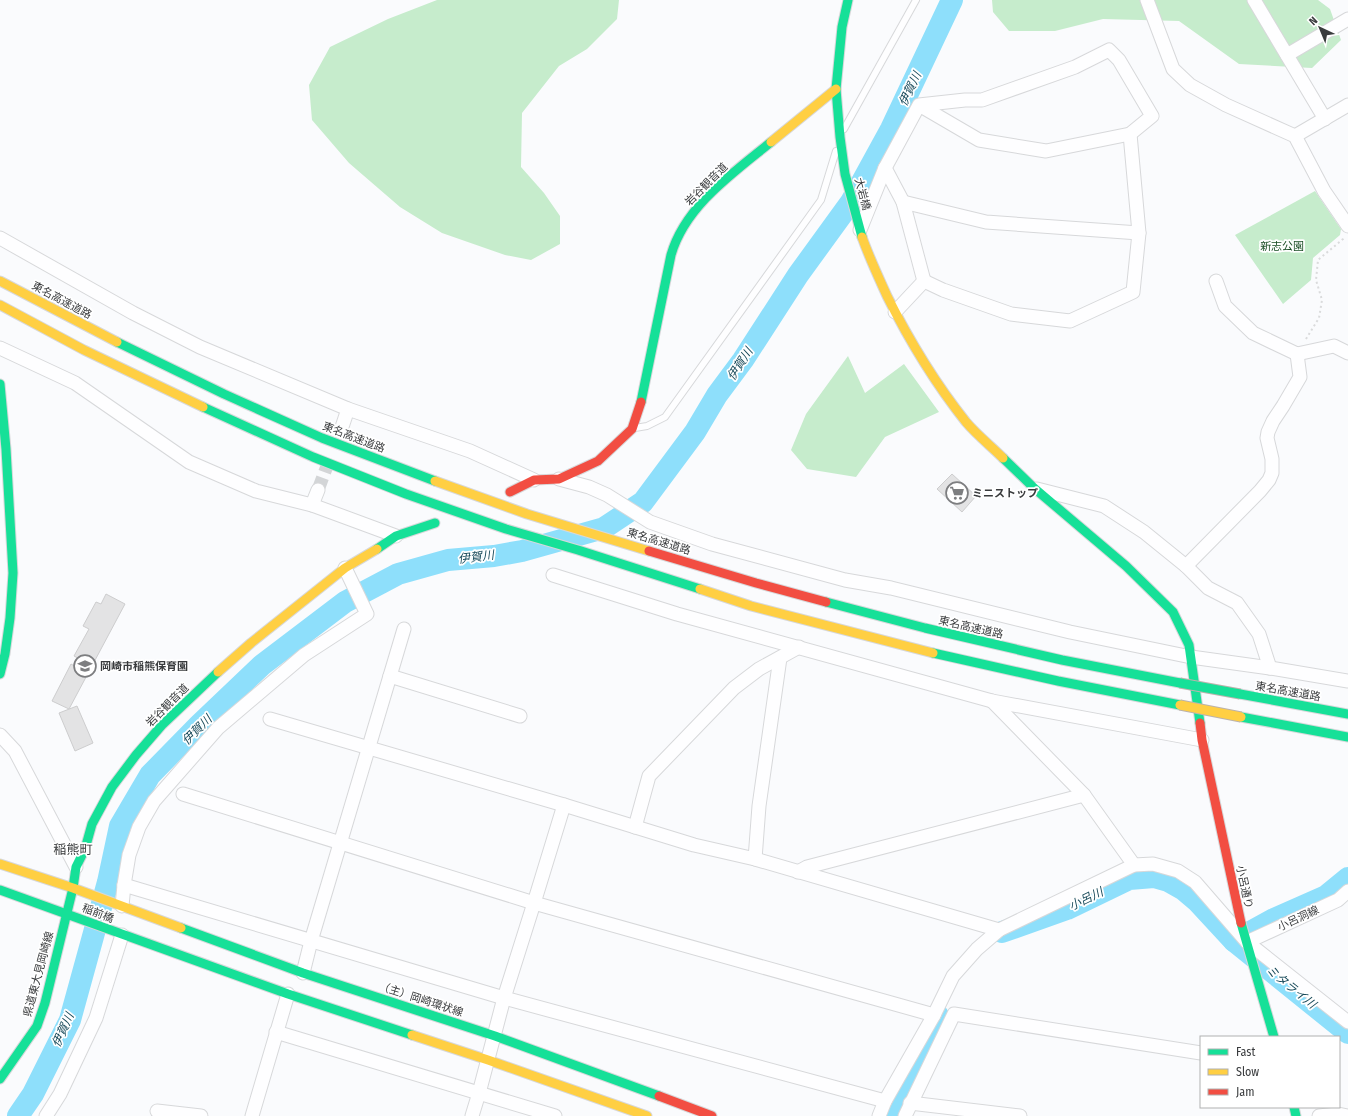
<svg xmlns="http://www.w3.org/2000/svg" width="1348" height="1116" viewBox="0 0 1348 1116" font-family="'Fira Sans Condensed','Noto Sans JP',sans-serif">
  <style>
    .green { fill: #c6eccc }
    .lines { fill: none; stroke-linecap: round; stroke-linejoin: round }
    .river { stroke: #8edffb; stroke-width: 22 }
    .building { fill: #e3e3e4; stroke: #cdcdce }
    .street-tunnel { stroke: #d3d5d7; stroke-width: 13; stroke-dasharray: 13 6; stroke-linecap: butt }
    .lane-casing { stroke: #d7d8da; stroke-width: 8 }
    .street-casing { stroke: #d7d8da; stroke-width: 15 }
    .fast-casing { stroke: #d7d8da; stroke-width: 11 }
    .slow-casing { stroke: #d7d8da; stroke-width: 11 }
    .jam-casing { stroke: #d7d8da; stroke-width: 11 }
    .path { stroke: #dadbdc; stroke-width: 2; stroke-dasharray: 2 3; stroke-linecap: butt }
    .lane { stroke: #fefeff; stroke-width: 6 }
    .street { stroke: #fefeff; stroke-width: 13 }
    .fast { stroke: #16e098; stroke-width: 9 }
    .slow { stroke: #ffcf43; stroke-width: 9 }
    .jam { stroke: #f24e42; stroke-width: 9 }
    .fast-bridge-casing { stroke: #bcb3ad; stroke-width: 11; stroke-linecap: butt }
    .slow-bridge-casing { stroke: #bcb3ad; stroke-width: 11; stroke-linecap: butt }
    .fast-bridge { stroke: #16e098; stroke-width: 9 }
    .slow-bridge { stroke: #ffcf43; stroke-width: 9 }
    .labels { text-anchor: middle; stroke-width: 3.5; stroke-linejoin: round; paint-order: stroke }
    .street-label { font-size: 11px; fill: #393b3d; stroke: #fff }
    .park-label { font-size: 11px; fill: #184c23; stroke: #fff }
    .poi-label { font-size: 11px; font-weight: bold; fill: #393b3d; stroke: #fff; text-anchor: start }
    .water-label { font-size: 12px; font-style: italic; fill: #184a5a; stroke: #fff }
    .quarter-label { font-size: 13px; fill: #393b3d; stroke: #fff }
  </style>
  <rect width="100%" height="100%" fill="#fafbfd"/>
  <g class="green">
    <path d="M437,0H619L617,19L587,49L559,66L522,113L521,167L544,193L560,216V244L531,260L505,255L442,233L400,207L349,163L312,120L309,85L330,47L388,19Z"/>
    <path d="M992,0H1318L1330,9L1341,40L1312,68L1239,64L1179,21L1103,19L1055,31H1009L993,12Z"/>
    <path d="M1315,191L1341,229L1340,235L1313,258L1311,280L1283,304L1235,235Z"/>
    <path d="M848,356L865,393L904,364L939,412L885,437L856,477L807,469L791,450L806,414Z"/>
  </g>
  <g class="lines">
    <g class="river">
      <path d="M1002,932L1067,909L1129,879L1154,877L1168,881L1184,890L1197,901L1234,941L1348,1033"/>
      <path d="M1234,941L1274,919L1326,896L1348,878"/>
      <path d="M18,1116L33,1094L70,1020L108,882L120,826L150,775L199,725L262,665L345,602L398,574L448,560L494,556L522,551L604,528L643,502L695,432L717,395L743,360L798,275L851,202L891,129L952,0"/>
      <path d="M892,1116L938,1015"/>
    </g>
  </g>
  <g class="building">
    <path d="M952,474L976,496L962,512L937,489Z"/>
    <path d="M106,594L125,604L69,709L52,701L71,664L83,671L87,663L74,656L89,629L83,626L96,602L101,604Z"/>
    <path d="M77,706L93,743L75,751L59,713Z"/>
  </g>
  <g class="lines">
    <path class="street-tunnel" d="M318,490L330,458"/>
    <g class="lane-casing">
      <g id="lane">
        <path d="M844,129L916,0"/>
        <path d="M635,428L647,426L665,417L821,200L836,151"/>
      </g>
    </g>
    <g class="street-casing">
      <g id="street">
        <path d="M1147,0L1173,69L1190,85L1226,105L1295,136L1324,191L1348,226"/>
        <path d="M1254,0L1325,119"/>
        <path d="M1287,55L1348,19"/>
        <path d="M1295,136L1348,105"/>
        <path d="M885,168L903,202L924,281"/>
        <path d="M903,202L986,222L1139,233"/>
        <path d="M860,230L885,168L919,105L965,100H982L1075,67L1109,50L1119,60L1152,116L1130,134L1046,151L979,140L919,105"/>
        <path d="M0,238L133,313L200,347L348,409L470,451L534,480"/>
        <path d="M924,281L943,290L1011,314L1070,321L1133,292L1139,233L1130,134"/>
        <path d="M1216,281L1225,306L1253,333L1297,354L1334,346L1348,353"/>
        <path d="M895,312L924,281"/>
        <path d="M0,348L75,383L189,462L256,491L312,505L396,536"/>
        <path d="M341,430L348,409"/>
        <path d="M559,479L589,487L607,495L650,522L712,544L845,580L891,588L1070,632L1191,657L1270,668L1348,681"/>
        <path d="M1037,489L1104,506L1144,532L1186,566L1208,588L1237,603L1259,634L1270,668"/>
        <path d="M312,505L318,490"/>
        <path d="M1186,566L1260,491L1269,480L1272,473V459L1267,438L1268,432L1273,421L1283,406L1300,377L1297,354"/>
        <path d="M553,575L677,614L992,701L1202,740"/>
        <path d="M390,676L520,716"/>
        <path d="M992,701L1084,795L1134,865"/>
        <path d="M270,719L564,805L694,845L755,859L999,930"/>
        <path d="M0,735L15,751L76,867"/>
        <path d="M183,794L534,903L934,1015"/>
        <path d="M635,827L649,776L734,688L759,669L799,647"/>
        <path d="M755,859L759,806L780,658"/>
        <path d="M798,872L807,867L1084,795"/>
        <path d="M124,885L504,998L885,1101"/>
        <path d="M122,906L124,885L129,855L139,827L154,801L218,728L304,655L367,614L345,568"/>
        <path d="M1247,942L1338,900L1348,891"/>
        <path d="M303,973L311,941L404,629"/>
        <path d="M276,1032L555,1116"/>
        <path d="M910,1103L1020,1116"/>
        <path d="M157,1111L201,1116"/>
        <path d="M46,1116L60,1094L96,1018L122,935"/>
        <path d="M252,1116L288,994"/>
        <path d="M472,1116L479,1093L504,998L534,903L564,805"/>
        <path d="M879,1116L885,1101L934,1015L953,976L977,949L999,930L1134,865L1153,864L1178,871L1195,882L1247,942L1348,1022"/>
        <path d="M905,1116L954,1014L1201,1053"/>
        <path d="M1319,1116L1337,1114L1348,1116"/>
      </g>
    </g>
    <g class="fast-casing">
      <g id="fast">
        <path d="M848,0L842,27L836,89L840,137L845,174L862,237"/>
        <path d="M117,342L224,394L322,438L435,481"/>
        <path d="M0,384L6,449L13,573L10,618L5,654L0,674"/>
        <path d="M641,402L671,255C685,206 733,173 771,142"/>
        <path d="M203,407L313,457L406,494L506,529L578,550L700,589"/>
        <path d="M1003,458L1034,488L1126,566L1173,612L1189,645L1200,723"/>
        <path d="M377,549L396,536L435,523"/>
        <path d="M826,602L925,628L1062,660L1180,683"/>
        <path d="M933,653L1058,681L1180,705"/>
        <path d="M1240,694L1348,714"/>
        <path d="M1241,717L1348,737"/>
        <path d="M0,890L288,994L412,1035"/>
        <path d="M1241,923L1274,1037"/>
        <path d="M181,928L303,973L495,1036L659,1096"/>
        <path d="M0,1079L37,1026L45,1003L73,888L76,867L85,849L92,824L112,787L136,755L162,725L218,672"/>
        <path d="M1294,1107L1296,1116"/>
      </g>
    </g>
    <g class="slow-casing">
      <g id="slow">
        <path d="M771,142L836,89"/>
        <path d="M862,237C869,257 878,276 887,296C909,340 935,383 966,422C977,435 991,446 1003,458"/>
        <path d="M0,281L117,342"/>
        <path d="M0,305L84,350L203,407"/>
        <path d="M435,481L527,514L649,551"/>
        <path d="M700,589L751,606L933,653"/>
        <path d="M218,672L251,643L345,568L377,549"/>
        <path d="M0,864L73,888L181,928"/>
        <path d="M412,1035L488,1060L647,1116"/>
      </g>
    </g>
    <g class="jam-casing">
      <g id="jam">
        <path d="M510,492L534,480L559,479L598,461L632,429L641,402"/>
        <path d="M649,551L756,583L826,602"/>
        <path d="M1200,723L1202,740L1241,923"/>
        <path d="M659,1096L712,1116"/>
      </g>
    </g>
    <path class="path" d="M1306,339L1319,318L1322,300L1316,280L1318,260L1343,239L1344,237"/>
    <use href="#lane" class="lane"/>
    <use href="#street" class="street"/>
    <use href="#fast" class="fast"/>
    <use href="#slow" class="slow"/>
    <use href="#jam" class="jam"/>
    <g class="fast-bridge-casing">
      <path id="fast-bridge" d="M1180,683L1240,694"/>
    </g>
    <g class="slow-bridge-casing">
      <path id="slow-bridge" d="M1180,705L1241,717"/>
    </g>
    <use href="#fast-bridge" class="fast-bridge"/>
    <use href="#slow-bridge" class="slow-bridge"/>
  </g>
  <defs>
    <g id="supermarket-ring" transform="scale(1.15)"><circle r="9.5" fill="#fff" stroke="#7d7e80" stroke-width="1.5"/><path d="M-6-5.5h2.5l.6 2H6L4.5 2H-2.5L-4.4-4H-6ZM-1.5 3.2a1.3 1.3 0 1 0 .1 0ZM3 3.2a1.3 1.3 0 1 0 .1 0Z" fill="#7d7e80"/></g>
    <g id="school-ring" transform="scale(1.15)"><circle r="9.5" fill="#fff" stroke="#7d7e80" stroke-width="1.5"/><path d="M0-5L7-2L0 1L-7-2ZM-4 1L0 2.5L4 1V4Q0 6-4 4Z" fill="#7d7e80"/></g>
  </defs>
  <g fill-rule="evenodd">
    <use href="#supermarket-ring" x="957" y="493"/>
    <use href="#school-ring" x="85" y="666"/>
  </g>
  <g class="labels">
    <g class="street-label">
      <text transform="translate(706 184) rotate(-45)" y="4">岩谷観音道</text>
      <text transform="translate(863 194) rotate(75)" y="4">大岩橋</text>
      <text transform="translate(62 300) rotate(28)" y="4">東名高速道路</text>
      <text transform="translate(354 437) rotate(21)" y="4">東名高速道路</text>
      <text transform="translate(659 541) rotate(17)" y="4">東名高速道路</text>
      <text transform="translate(971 627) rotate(13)" y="4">東名高速道路</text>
      <text transform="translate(1288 691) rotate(10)" y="4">東名高速道路</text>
      <text transform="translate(167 705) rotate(-45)" y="4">岩谷観音道</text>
      <text transform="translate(1245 887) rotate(78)" y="4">小呂通り</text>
      <text transform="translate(98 913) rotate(21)" y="4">稲前橋</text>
      <text transform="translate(1298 918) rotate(-25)" y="4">小呂洞線</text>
      <text transform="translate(38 974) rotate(-75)" y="4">県道東大見岡崎線</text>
      <text transform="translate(421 999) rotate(18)" y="4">（主）岡崎環状線</text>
    </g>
    <g class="park-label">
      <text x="1282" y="250">新志公園</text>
    </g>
    <g class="poi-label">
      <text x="972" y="497">ミニストップ</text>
      <text x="100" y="670">岡崎市稲熊保育園</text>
    </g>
    <g class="water-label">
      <text transform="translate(910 89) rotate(-65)" y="4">伊賀川</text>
      <text transform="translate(740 364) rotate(-57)" y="4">伊賀川</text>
      <text transform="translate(476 557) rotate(-7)" y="4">伊賀川</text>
      <text transform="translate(197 730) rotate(-45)" y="4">伊賀川</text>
      <text transform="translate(1086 899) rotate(-26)" y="4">小呂川</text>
      <text transform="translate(1291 987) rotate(39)" y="4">ミタライ川</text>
      <text transform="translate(63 1030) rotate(-66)" y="4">伊賀川</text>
    </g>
    <g class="quarter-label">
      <text x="73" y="854">稲熊町</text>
    </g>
  </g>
  <rect x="1200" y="1036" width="140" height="72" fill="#ffffff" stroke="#b0b1b1"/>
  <rect x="1208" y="1049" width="20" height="6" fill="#16e098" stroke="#b0b1b1"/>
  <text x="1236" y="1056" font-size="12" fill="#393b3d">Fast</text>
  <rect x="1208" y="1069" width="20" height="6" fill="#ffcf43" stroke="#b0b1b1"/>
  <text x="1236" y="1076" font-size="12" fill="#393b3d">Slow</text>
  <rect x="1208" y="1089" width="20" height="6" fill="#f24e42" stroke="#b0b1b1"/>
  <text x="1236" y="1096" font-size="12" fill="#393b3d">Jam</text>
  <g transform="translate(1320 28) rotate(316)" stroke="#ffffff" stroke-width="3" paint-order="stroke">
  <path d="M0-3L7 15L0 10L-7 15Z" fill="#393b3d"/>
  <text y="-6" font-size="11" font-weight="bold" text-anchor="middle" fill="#393b3d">N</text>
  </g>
</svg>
